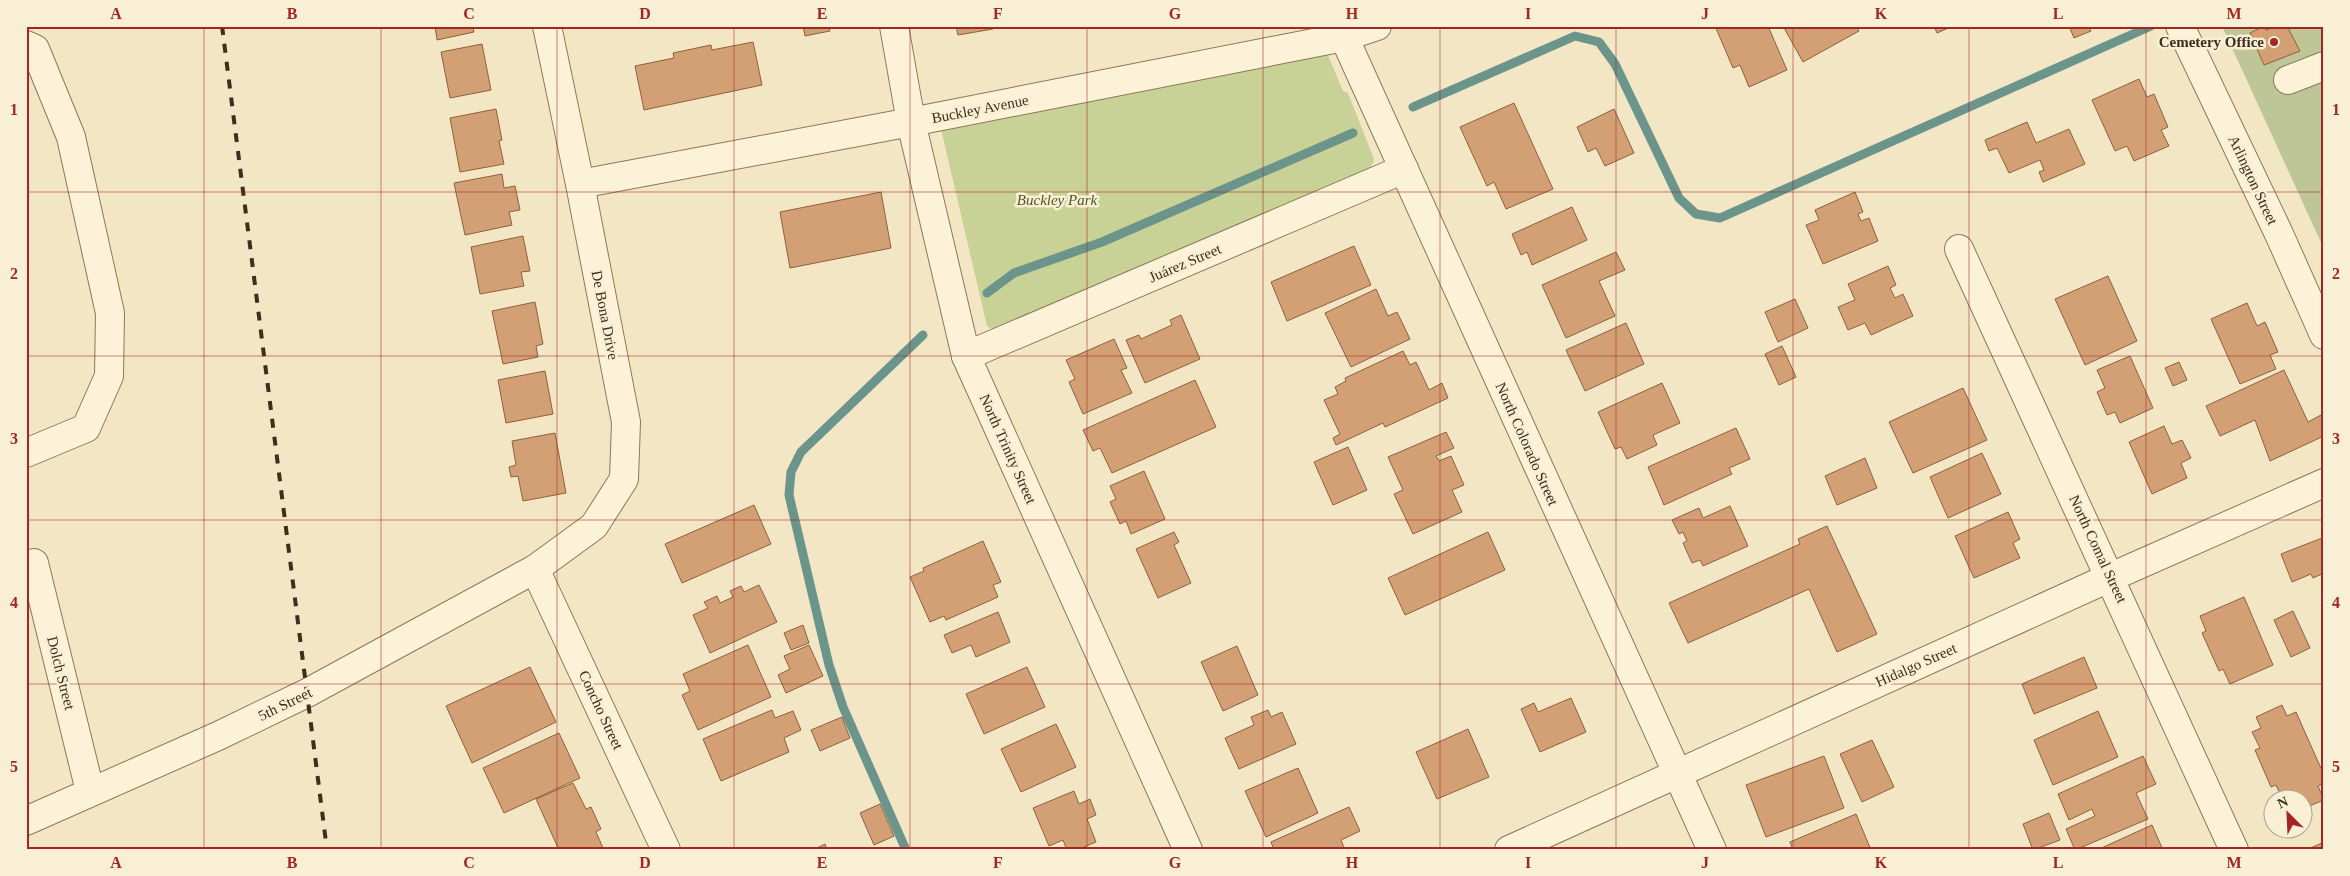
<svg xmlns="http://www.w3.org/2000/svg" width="2350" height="876" viewBox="0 0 2350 876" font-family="'Times New Roman',serif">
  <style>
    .green { fill: #c8d196 }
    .cemetery { fill: #bec596 }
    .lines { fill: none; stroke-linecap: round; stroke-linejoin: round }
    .stream { stroke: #6b948b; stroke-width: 9 }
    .building { fill: #d3a076; stroke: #8f603c }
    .minor-casing { stroke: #8e7758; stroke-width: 30 }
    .minor { stroke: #fbf2d8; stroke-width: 28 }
    .rail { stroke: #3d2e1e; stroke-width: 4; stroke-dasharray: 9 9; stroke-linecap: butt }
    .grid { fill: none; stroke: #a22723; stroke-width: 1; stroke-opacity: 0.55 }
    .poi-dot { fill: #a22723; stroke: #f8efd4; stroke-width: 2 }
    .labels { text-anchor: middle; stroke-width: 5; stroke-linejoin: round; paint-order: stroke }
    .poi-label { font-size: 15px; font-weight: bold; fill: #3d2e1e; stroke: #f8efd4; text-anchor: end }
    .street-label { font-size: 15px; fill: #3d2e1e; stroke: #f8efd4 }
    .park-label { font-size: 15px; font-style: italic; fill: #4a5b22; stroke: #f8efd4 }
    .neatline { fill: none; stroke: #a22723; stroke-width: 2 }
    .grid-label { font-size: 16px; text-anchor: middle; font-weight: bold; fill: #a22723 }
  </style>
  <rect width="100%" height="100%" fill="#f2e6c4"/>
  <path class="green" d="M1325,48L1343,91L1348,93L1374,159L1373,163L1368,171L994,330L987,326L941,129Z"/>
  <path class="cemetery" d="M2222,26H2324V249Z"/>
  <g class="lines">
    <g class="stream">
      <path d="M1413,107L1575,36L1599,42L1615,64L1679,198L1696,214L1720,218L2151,26"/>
      <path d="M987,293L1014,273L1102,242L1353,133"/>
      <path d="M906,850L843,707L829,665L789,495L791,472L801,452L923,335"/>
    </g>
  </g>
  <g class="building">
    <path d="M435,26H472L474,32L437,40Z"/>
    <path d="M803,26H829L830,31L805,36Z"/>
    <path d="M956,26H993V29L958,35Z"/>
    <path d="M1715,26H1768L1787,70L1749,87L1740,65L1733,68Z"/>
    <path d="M1783,26H1856L1859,31L1803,62Z"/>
    <path d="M1934,26H1953L1937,33Z"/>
    <path d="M2069,26H2088L2091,31L2074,38Z"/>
    <path d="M2264,26L2266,30L2276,26H2287L2300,51L2264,65L2250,33Z"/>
    <path d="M753,42L762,85L644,110L635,66L674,58L673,53L711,45L712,50Z"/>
    <path d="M482,44L491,90L450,98L441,52Z"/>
    <path d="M2139,79L2147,97L2154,94L2168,127L2161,130L2169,146L2134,161L2127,146L2115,151L2092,100Z"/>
    <path d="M1514,103L1553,189L1506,209L1494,182L1487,186L1460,127Z"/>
    <path d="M496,109L502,140L499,141L504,164L460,172L450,118Z"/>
    <path d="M1614,109L1634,153L1605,166L1596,148L1588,152L1577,127Z"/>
    <path d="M2027,122L2036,143L2069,129L2085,164L2043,182L2039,172L2044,170L2040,160L2009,173L1997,148L1989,151L1985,140Z"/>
    <path d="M502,174L504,188L515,186L520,210L509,212L512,225L465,235L454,183Z"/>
    <path d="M881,192L891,248L790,268L780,212Z"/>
    <path d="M1855,192L1863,212L1858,214L1861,221L1869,218L1878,241L1823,264L1806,225L1819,220L1815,210Z"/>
    <path d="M1572,207L1587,240L1532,265L1527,252L1521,255L1512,234Z"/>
    <path d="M523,236L530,271L521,272L524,286L480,294L471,247Z"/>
    <path d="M1354,246L1371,285L1287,321L1271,282Z"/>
    <path d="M1616,252L1625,270L1599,281L1615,316L1566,338L1542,285Z"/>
    <path d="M1888,266L1896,285L1890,288L1895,298L1903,294L1913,316L1871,335L1865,323L1848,330L1838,307L1855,300L1848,284Z"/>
    <path d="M2108,276L2137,341L2085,365L2055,299Z"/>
    <path d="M1376,289L1388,316L1397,312L1410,339L1351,367L1325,313Z"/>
    <path d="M1795,299L1808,328L1778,342L1765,312Z"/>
    <path d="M535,302L543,344L536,346L538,357L503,364L492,311Z"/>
    <path d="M2247,303L2257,326L2265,322L2278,352L2270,355L2276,369L2240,384L2211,319Z"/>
    <path d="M1181,315L1200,359L1145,383L1126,340L1139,335L1141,339L1172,325L1170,320Z"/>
    <path d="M1626,323L1644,364L1585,391L1566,350Z"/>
    <path d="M1114,339L1127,368L1121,370L1132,393L1083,414L1069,382L1075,379L1066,360Z"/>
    <path d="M1782,346L1796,377L1779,385L1765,354Z"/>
    <path d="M1403,351L1410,365L1416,362L1429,390L1442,383L1448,398L1385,427L1383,423L1336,445L1333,438L1340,434L1324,400L1338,394L1335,387L1346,381L1345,378Z"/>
    <path d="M2130,356L2153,408L2120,423L2115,412L2107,415L2097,392L2105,388L2097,370Z"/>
    <path d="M2179,362L2187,380L2173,386L2165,368Z"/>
    <path d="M2284,370L2308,422L2323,414L2324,436L2270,461L2255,420L2220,436L2206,406Z"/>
    <path d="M545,371L553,414L506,423L498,380Z"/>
    <path d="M1195,380L1216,427L1112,473L1100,448L1093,451L1083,430Z"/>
    <path d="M1662,383L1680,423L1653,435L1657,445L1627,459L1621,447L1615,449L1598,412Z"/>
    <path d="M1963,388L1987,440L1913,473L1889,422Z"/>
    <path d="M2164,426L2172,444L2182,440L2191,458L2181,463L2187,478L2152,494L2129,442Z"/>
    <path d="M1736,428L1750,459L1729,468L1732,474L1664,505L1648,467Z"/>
    <path d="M1446,432L1454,448L1436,456L1439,461L1451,456L1464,485L1452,490L1462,512L1413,534L1394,494L1403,490L1388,457Z"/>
    <path d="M555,433L566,493L523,501L518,476L511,477L509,467L516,465L512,441Z"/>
    <path d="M1348,447L1367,490L1333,505L1314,462Z"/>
    <path d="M1982,453L2001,494L1948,518L1930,477Z"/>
    <path d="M1865,458L1877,488L1837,505L1825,476Z"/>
    <path d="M1144,471L1165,519L1131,534L1126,521L1120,524L1110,502L1116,499L1110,486Z"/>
    <path d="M754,505L771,544L682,583L665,544Z"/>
    <path d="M1730,506L1748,546L1703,566L1700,560L1692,563L1683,543L1687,541L1683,532L1679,534L1672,520L1699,508L1703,518Z"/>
    <path d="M2008,512L2020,539L2013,543L2020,558L1974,578L1955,536Z"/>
    <path d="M1827,526L1877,634L1837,652L1809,589L1688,643L1669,603L1800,544L1798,539Z"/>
    <path d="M1174,532L1179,542L1174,545L1191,583L1158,598L1136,549Z"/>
    <path d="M1488,532L1505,570L1405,615L1388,578Z"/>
    <path d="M2322,538L2324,543V573L2313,578L2311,574L2292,582L2281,554Z"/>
    <path d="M983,541L1001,582L993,585L998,597L946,620L944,616L930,622L910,577L924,571L923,568Z"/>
    <path d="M759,585L777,622L710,653L693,615L708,608L704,602L717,596L720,603L733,597L730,591L741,586L744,592Z"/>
    <path d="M2244,597L2273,665L2230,684L2223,669L2219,671L2202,633L2206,631L2200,616Z"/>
    <path d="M2293,611L2310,648L2291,657L2274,620Z"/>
    <path d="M998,612L1010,642L976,657L971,645L952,653L944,635Z"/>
    <path d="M803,625L809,643L791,650L784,633Z"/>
    <path d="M748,645L771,697L698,730L682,695L690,691L683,674Z"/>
    <path d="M809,645L823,676L786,693L778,675L790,669L784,656Z"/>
    <path d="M1237,646L1258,695L1223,711L1201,662Z"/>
    <path d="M2084,657L2097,688L2034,714L2022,684Z"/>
    <path d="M530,667L556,722L472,763L446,706Z"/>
    <path d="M1027,667L1045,707L984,734L966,694Z"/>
    <path d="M1571,698L1586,732L1540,752L1521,709L1534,703L1538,712Z"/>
    <path d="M2282,705L2287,716L2296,712L2324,775V783L2318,786L2324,800L2302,809V798H2282L2276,785L2271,787L2255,750L2260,748L2252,732L2261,728L2256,717Z"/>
    <path d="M772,710L775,718L793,711L801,730L784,738L789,752L721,781L703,739Z"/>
    <path d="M1268,710L1271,717L1282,712L1296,744L1239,769L1225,738L1254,725L1251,717Z"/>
    <path d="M2098,711L2118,757L2053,785L2034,740Z"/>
    <path d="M842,717L850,738L820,751L811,730Z"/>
    <path d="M1056,724L1076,767L1021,792L1001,749Z"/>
    <path d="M1468,729L1489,777L1437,799L1416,752Z"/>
    <path d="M559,733L580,778L504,813L483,768Z"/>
    <path d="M1872,740L1894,787L1862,802L1840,754Z"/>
    <path d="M1824,756L1844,808L1766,837L1746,785Z"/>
    <path d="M2143,756L2156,784L2136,793L2148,819L2075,850L2066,829L2095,816L2092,809L2069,820L2058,794Z"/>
    <path d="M1298,768L1318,813L1266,837L1245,791Z"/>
    <path d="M573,783L586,809L591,807L601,829L596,832L603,848L598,850H559L536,799Z"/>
    <path d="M1074,791L1079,804L1090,799L1096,815L1087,819L1096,842L1077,850H1067L1063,840L1049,846L1033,808Z"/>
    <path d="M880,804L894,836L874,845L860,813Z"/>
    <path d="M1349,807L1360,831L1341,840L1345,850H1274L1271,842Z"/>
    <path d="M2049,813L2060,840L2033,850L2023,824Z"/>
    <path d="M1856,814L1871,850H1793L1790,842Z"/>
    <path d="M2152,825L2163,850H2097Z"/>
    <path d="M2324,842V850H2306Z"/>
    <path d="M825,844L827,850H813Z"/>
  </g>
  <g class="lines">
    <g class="minor-casing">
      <g id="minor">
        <path d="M894,26L911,122L966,356L1188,850"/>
        <path d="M2180,26L2279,234L2324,335"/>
        <path d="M1344,37L1712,850"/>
        <path d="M26,45L35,49L71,137L110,313L109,376L86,428L26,453"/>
        <path d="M2288,80L2324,66"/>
        <path d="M580,184L911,122L1344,37L1377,26"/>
        <path d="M1959,249L2234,850"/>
        <path d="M966,356L1404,169"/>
        <path d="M26,565L34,563L90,791"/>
        <path d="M535,569L666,850"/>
        <path d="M26,821L218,736L307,693L535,569L594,526L624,479L626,422L580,184L547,26"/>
        <path d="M1509,850L2111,577L2324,483"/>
      </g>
    </g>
    <use href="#minor" class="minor"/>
    <path class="rail" d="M222,26L327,850"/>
  </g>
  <path class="grid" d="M204,26V850M381,26V850M557,26V850M734,26V850M910,26V850M1087,26V850M1263,26V850M1440,26V850M1616,26V850M1793,26V850M1969,26V850M2146,26V850M26,192H2324M26,356H2324M26,520H2324M26,684H2324"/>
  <circle class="poi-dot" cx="2274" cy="42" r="5"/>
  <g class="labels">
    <g class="poi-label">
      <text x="2264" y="47">Cemetery Office</text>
    </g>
    <g class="street-label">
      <text transform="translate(980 109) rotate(-11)" y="5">Buckley Avenue</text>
      <text transform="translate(2253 180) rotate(65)" y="5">Arlington Street</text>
      <text transform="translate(1185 263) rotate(-23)" y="5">Juárez Street</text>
      <text transform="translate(605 315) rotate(79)" y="5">De Bona Drive</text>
      <text transform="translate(1527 444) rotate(66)" y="5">North Colorado Street</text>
      <text transform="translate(1008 449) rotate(66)" y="5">North Trinity Street</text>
      <text transform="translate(2098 549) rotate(65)" y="5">North Comal Street</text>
      <text transform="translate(1916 665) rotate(-24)" y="5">Hidalgo Street</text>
      <text transform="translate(61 673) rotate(76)" y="5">Dolch Street</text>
      <text transform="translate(285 704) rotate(-26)" y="5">5th Street</text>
      <text transform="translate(601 710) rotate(65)" y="5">Concho Street</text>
    </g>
    <g class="park-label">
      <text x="1057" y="205">Buckley Park</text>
    </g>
  </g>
  <rect width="2350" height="876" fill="none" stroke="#f8efd4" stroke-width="55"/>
  <g transform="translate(2288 814) rotate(336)"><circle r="24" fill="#f8efd4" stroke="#ada28b"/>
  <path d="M0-4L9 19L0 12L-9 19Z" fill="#a22723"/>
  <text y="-8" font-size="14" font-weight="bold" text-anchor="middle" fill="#3d2e1e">N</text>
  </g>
  <rect x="28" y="28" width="2294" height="820" class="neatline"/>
  <g class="grid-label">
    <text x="116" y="19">A</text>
    <text x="292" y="19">B</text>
    <text x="469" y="19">C</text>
    <text x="645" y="19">D</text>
    <text x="822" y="19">E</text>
    <text x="998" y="19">F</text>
    <text x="1175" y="19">G</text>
    <text x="1352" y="19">H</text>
    <text x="1528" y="19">I</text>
    <text x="1705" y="19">J</text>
    <text x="1881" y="19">K</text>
    <text x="2058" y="19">L</text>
    <text x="2234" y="19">M</text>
    <text x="14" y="115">1</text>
    <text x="2336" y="115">1</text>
    <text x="14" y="279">2</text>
    <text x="2336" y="279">2</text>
    <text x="14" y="444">3</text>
    <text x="2336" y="444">3</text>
    <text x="14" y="608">4</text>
    <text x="2336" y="608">4</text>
    <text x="14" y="772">5</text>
    <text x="2336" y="772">5</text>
    <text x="116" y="868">A</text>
    <text x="292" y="868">B</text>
    <text x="469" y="868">C</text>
    <text x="645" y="868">D</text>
    <text x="822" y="868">E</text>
    <text x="998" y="868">F</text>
    <text x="1175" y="868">G</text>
    <text x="1352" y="868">H</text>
    <text x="1528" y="868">I</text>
    <text x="1705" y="868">J</text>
    <text x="1881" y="868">K</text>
    <text x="2058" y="868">L</text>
    <text x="2234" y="868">M</text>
  </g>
</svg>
